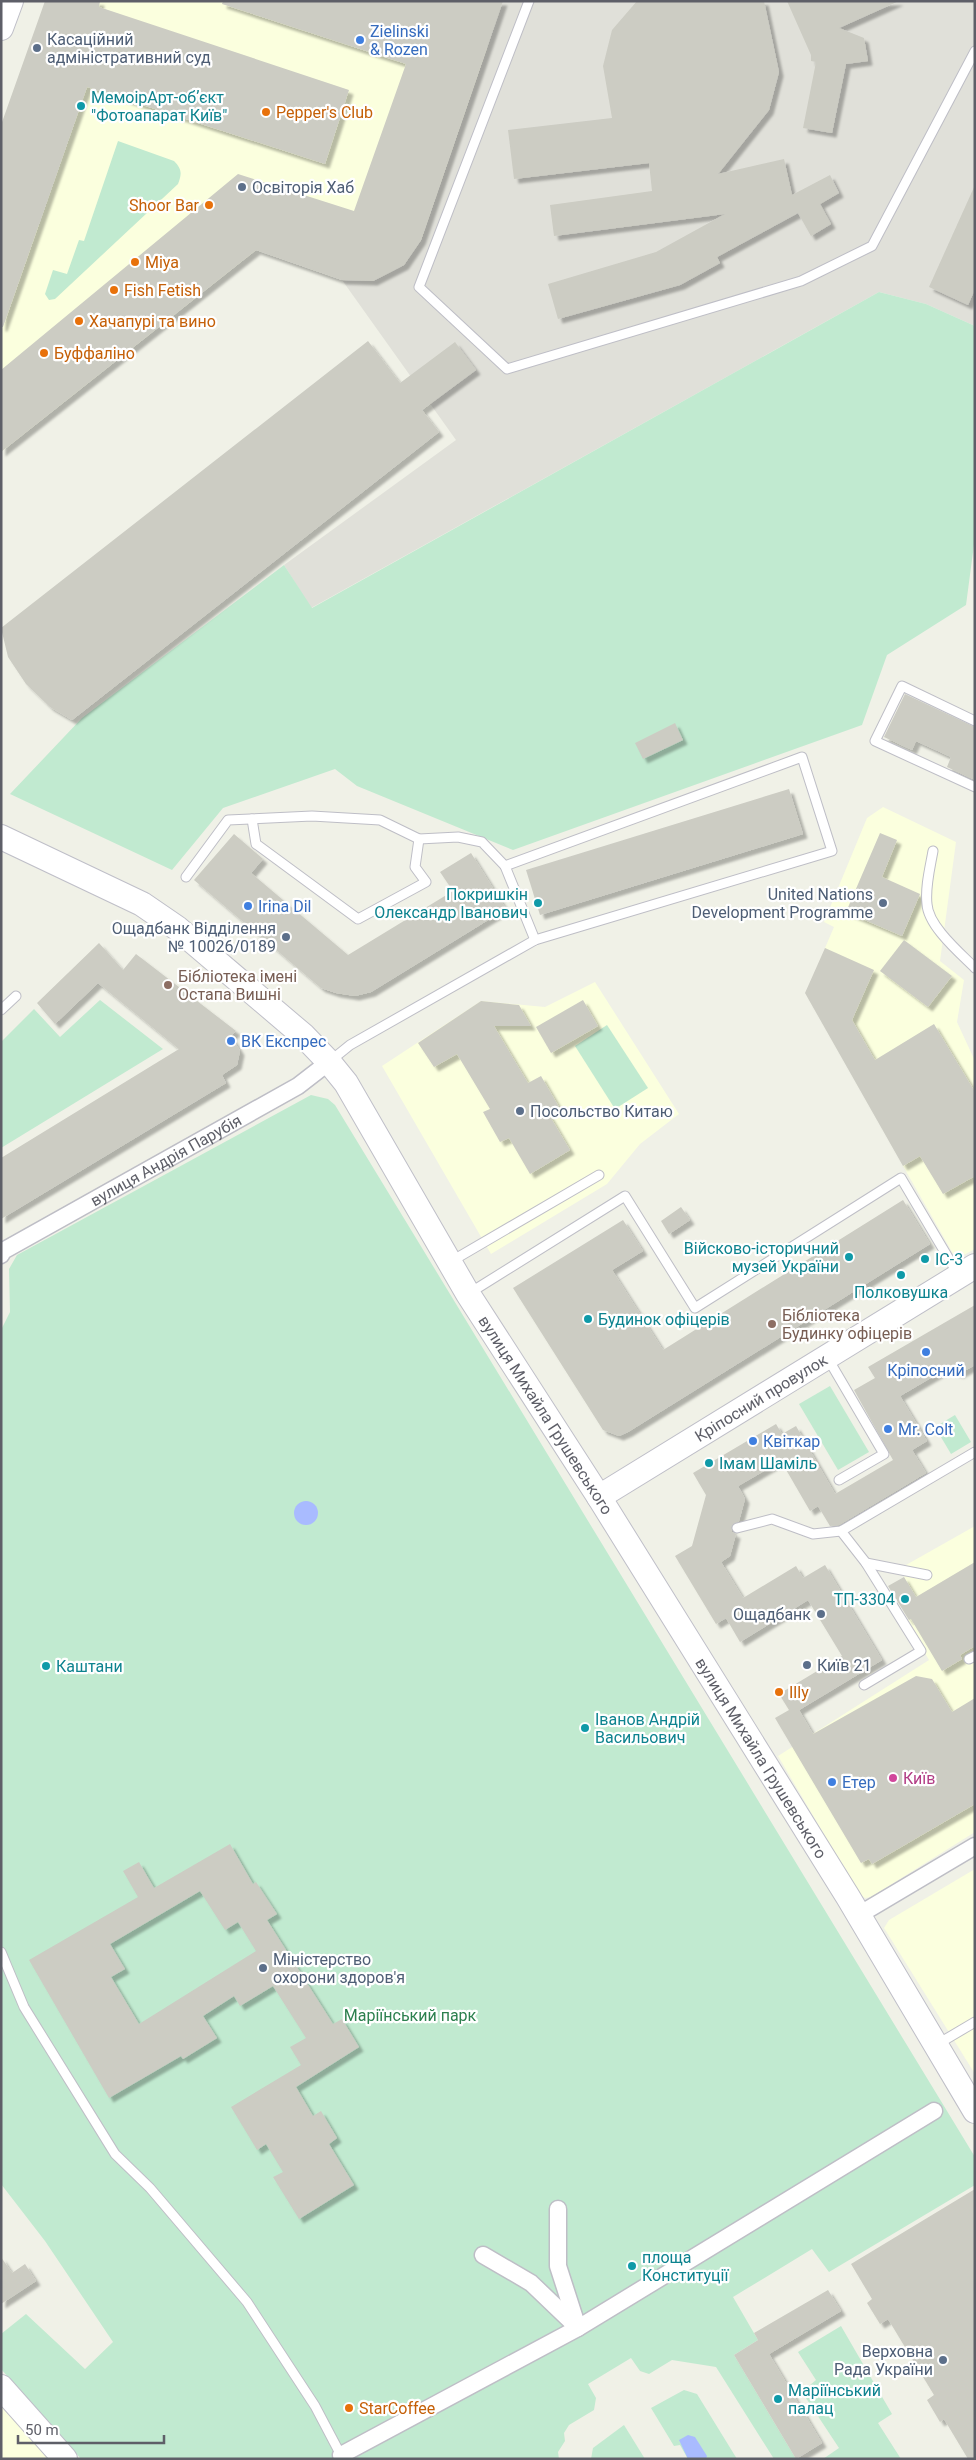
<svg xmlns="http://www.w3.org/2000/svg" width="976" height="2460" viewBox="0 0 976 2460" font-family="Roboto,sans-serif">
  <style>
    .commercial { fill: #fbffde }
    .industrial { fill: #e0e0d9 }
    .green { fill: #c1ead0 }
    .water { fill: #a9bbff }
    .building { fill: #ccccc3; fill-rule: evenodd; filter: url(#shadow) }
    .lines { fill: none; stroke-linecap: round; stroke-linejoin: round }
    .lane-casing { stroke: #bebec6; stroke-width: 11 }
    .street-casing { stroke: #bebec6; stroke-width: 19 }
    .secondary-casing { stroke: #bfbfc8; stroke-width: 26 }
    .lane { stroke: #fff; stroke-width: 9 }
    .street { stroke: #fff; stroke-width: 16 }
    .secondary { stroke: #fff; stroke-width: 24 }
    .shop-dot { fill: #3f7fe0; stroke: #fff; stroke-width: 2 }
    .service-dot { fill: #5c6f8a; stroke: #fff; stroke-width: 2 }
    .culture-dot { fill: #0f9aa8; stroke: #fff; stroke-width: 2 }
    .food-dot { fill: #e8710a; stroke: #fff; stroke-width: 2 }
    .education-dot { fill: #8d6e63; stroke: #fff; stroke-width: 2 }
    .hotel-dot { fill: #d1479c; stroke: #fff; stroke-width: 2 }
    .labels { text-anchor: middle; stroke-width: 4.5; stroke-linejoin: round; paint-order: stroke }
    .shop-label { font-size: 16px; fill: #366cbe; stroke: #fff; text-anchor: start }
    .service-label { font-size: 16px; fill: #4e5e75; stroke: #fff; text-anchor: start }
    .culture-label { font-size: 16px; fill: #0d838f; stroke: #fff; text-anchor: start }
    .food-label { font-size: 16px; fill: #c56008; stroke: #fff; text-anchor: start }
    .education-label { font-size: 16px; fill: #785e54; stroke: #fff; text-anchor: start }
    .street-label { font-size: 16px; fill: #5e5f68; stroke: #fff }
    .hotel-label { font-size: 16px; fill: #b23c85; stroke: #fff; text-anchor: start }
    .park-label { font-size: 16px; fill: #2c804e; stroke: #fff }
  </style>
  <defs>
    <filter id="shadow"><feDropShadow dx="4.5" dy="4.5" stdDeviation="1" flood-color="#0004"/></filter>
  </defs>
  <rect width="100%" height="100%" fill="#f0f1e7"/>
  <g class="commercial">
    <path d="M100,1H428L487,48L421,240L404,264L256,250L1,452V213L39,225L113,12L98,7Z"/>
    <path d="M883,807L956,842L940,961L964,980L957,1022L975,1061V1249L956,1259L903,1166L825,948L834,927L824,922L867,818Z"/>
    <path d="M595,982L679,1114L640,1144L607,1184L491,1254L382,1066L481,1001L545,1007Z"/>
    <path d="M975,1526V1832L871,1897L865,1898L859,1894L778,1756L929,1660L906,1621L924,1611L904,1577L906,1565Z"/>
    <path d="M975,1869V2074L884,1928L889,1920Z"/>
    <path d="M1,2393L52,2459H1Z"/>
  </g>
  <path class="industrial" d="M428,1H975V326L926,304L879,292L311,608L284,565L456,440L342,280L404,264L421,240L487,48Z"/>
  <g class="green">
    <path d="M118,141L174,161C182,169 182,174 178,184L55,299L49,300L45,294L53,270L67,274L79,240L84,241Z"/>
    <path d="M879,292L926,304L975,326V537L966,605L887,655L862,725L513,850L357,786L335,769L223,808L172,870L10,794L82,718L284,565L312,608Z"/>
    <path d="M100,1000L163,1049L1,1148V1042L34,1009L60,1037Z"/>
    <path d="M607,1025L648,1088L615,1109L575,1046Z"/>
    <path d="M311,1095L328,1099L335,1105L975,2157V2185L829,2272L812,2249L733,2297L758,2340L734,2355L796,2459H774L716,2367L672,2360L649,2374L640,2371L631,2358L588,2384L596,2398L594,2410L569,2425L564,2433L565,2441L558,2452L559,2459H81L1,2369V2334L26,2314L85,2369L113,2342L45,2241L1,2184V1330L10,1312L9,1269L17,1255Z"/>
    <path d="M830,1386L869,1452L838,1470L799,1404Z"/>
    <path d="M955,1415L971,1442L951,1454L935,1427Z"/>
    <path d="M841,2326L892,2414L878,2423L901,2459H823L839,2448L802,2392L816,2380L798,2352Z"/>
    <path d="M684,2390L697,2394L737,2459H688L680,2445L674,2446L651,2408Z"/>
    <path d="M624,2425L645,2459H591L593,2448Z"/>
  </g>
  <g class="water">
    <circle cx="306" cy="1513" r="12"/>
    <path d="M688,2435L695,2437L707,2456L706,2459H688L679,2440Z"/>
  </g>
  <g class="building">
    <path d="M45,1H100L99,7L349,90L325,164L87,87L3,327H1V125Z"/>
    <path d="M223,1H503L421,240L404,265L373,281L342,280L256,250L1,452V370L238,174L354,211L406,64L222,4Z"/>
    <path d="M637,1H764L779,72L769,110L718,174L784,159L792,195L830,175L839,193L820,204L831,224L811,236L798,213L717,257L720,263L680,285L558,319L548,284L656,252L725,214L554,236L550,205L652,191L649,163L514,179L508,130L612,118L603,66L612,30Z"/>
    <path d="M787,1H899L839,28L864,38L868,61L846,64L832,133L803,128L816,62L811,61V55Z"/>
    <path d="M975,185V289L968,305L929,287Z"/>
    <path d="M368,341L400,383L455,342L476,370L422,410L439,432L72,720L50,707L26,684L8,657L1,628Z"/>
    <path d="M905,694L975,727V780L947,767L951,757L916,741L912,750L884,737Z"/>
    <path d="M675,723L683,740L643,759L635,743Z"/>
    <path d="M789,789L803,834L540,915L526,870Z"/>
    <path d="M880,833L897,840L882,877L920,894L902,936L846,912Z"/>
    <path d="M234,834L263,859L251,873L348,955L453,891L440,872L471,853L506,909L371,992L355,996L336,993L321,988L194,880Z"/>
    <path d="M904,940L952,976L928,1007L880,971Z"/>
    <path d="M99,943L123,970L136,954L236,1031L231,1036L240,1051L237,1065L222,1075L226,1083L1,1219V1158L179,1049L98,983L55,1024L37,1003Z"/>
    <path d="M825,948L874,970L852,1020L875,1060L934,1024L975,1092V1176L943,1194L920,1156L903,1166L805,993Z"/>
    <path d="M583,1000L598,1026L551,1053L536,1027Z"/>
    <path d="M481,1001L519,1005L531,1026H494L528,1083L541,1076L559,1107L548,1113L570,1150L530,1174L509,1138L500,1142L483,1112L490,1109L457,1054L434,1067L418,1043Z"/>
    <path d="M903,1200L930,1244L628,1432L619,1436L603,1430L513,1288L623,1220L643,1251L612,1270L663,1350Z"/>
    <path d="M681,1207L690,1220L669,1234L661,1221Z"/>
    <path d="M975,1305V1365L959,1374L946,1369L900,1396L927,1441L912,1450L926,1473L839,1525L830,1526L818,1506L810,1511L781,1461L738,1486L745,1499L739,1521L731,1527L732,1532L736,1534L730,1556L721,1562L743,1598L796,1566L803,1578L825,1565L882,1660L799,1710L813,1734L916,1676L932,1679L952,1712L975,1698V1804L872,1864L869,1859L861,1863L775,1718L789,1710L779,1694L842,1656L808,1600L740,1642L726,1618L716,1624L675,1556L692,1546L706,1495L693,1473L776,1424L782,1434L796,1426L835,1494L893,1460L854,1390L875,1378L868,1367Z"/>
    <path d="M975,1562V1646L960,1655L962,1659L942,1671L911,1619L909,1620L888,1586L904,1577L916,1597Z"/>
    <path d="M230,1844L253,1884L256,1882L277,1914L267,1920L333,2024L342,2019L359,2047L296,2087L313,2116L321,2111L337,2138L329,2144L354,2185L299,2219L273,2177L283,2172L266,2144L257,2150L231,2107L301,2065L290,2047L306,2038L273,1986L240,2006L234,1996L203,2016L217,2038L183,2059L181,2056L109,2098L29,1960L138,1897L123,1871L139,1862L154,1888ZM200,1891L225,1930L238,1922L256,1951L139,2024L111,1977L125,1969L110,1944Z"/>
    <path d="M975,2189V2459H968L944,2419L940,2422L927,2400L934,2395L888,2319L880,2324L867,2303L872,2299L851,2264Z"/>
    <path d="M1,2257L12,2273L25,2264L36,2281L1,2304Z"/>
    <path d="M828,2290L841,2311L769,2354L822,2443L796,2459L734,2355L758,2340L754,2333Z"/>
  </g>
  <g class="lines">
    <g class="lane-casing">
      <g id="lane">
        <path d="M529,1L419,287L507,369L801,281L872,246L975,51"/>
        <path d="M975,721L902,686L875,741L975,787"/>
        <path d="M252,819L256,844L358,919L426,882L415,867L419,839"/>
        <path d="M933,851C930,868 925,887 927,904C928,926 960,953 975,968"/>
        <path d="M186,877L228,820L312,816L380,820L419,839L458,837L482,842L505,866L535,940"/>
        <path d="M1,1010L16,996"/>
        <path d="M329,1062L350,1045L535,940L832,851L802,757L505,866"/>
        <path d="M450,1262L599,1175"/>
        <path d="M468,1294L625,1196L695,1308L901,1178L959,1276"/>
        <path d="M827,1357L884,1454L839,1480"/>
        <path d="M737,1528L772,1519L813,1534L841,1531L975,1452"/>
        <path d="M841,1531L866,1563L921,1651L864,1685"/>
        <path d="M866,1563L927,1575"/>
        <path d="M969,1659L975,1656"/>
        <path d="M1,1952L24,2007L115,2154L150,2188L247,2302L315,2406L343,2459"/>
        <path d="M936,2045L975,2022"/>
      </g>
    </g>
    <g class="street-casing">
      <g id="street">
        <path id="s1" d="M1,1255L3,1251L298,1086L329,1062"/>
        <path d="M857,1916L975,1846"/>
        <path d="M483,2255L531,2283L578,2328L934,2111"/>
        <path d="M341,2455L578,2328L558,2266V2209"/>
      </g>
    </g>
    <g class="secondary-casing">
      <g id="secondary">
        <path d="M1,28L11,1"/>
        <path id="s2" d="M1,837L142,904L177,928L304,1036L329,1062L346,1083L468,1294L599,1497L848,1897L975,2111"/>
        <path id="s3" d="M599,1497L975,1266"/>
        <path d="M1,2387L65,2459"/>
      </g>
    </g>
    <use href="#lane" class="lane"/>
    <use href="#street" class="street"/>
    <use href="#secondary" class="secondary"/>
  </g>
  <g class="shop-dot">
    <circle cx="360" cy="40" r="5"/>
    <circle cx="248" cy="906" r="5"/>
    <circle cx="231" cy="1041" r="5"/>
    <circle cx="926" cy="1352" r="5"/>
    <circle cx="888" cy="1429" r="5"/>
    <circle cx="753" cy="1441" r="5"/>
    <circle cx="832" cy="1782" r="5"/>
  </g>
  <g class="service-dot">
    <circle cx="37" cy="48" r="5"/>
    <circle cx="242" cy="187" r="5"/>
    <circle cx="883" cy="903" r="5"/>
    <circle cx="286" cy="937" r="5"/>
    <circle cx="520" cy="1111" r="5"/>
    <circle cx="821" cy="1614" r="5"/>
    <circle cx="807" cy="1665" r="5"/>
    <circle cx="263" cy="1968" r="5"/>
    <circle cx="943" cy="2360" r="5"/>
  </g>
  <g class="culture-dot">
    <circle cx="81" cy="106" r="5"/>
    <circle cx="538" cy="903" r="5"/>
    <circle cx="849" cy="1257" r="5"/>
    <circle cx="925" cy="1259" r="5"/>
    <circle cx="901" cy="1275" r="5"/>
    <circle cx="588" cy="1319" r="5"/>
    <circle cx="709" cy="1463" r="5"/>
    <circle cx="905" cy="1599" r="5"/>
    <circle cx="46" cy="1666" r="5"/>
    <circle cx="585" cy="1728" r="5"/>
    <circle cx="632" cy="2266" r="5"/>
    <circle cx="778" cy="2399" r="5"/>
  </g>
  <g class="food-dot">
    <circle cx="266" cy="112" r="5"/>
    <circle cx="209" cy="205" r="5"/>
    <circle cx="135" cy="262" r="5"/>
    <circle cx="114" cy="290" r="5"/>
    <circle cx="79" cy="321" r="5"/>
    <circle cx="44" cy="353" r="5"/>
    <circle cx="779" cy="1692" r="5"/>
    <circle cx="349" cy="2408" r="5"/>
  </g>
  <g class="education-dot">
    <circle cx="168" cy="985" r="5"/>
    <circle cx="772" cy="1324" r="5"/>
  </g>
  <circle class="hotel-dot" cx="893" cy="1778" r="5"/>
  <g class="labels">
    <g class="shop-label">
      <text x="370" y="37">Zielinski<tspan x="370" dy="18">&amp; Rozen</tspan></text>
      <text x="258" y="912">Irina Dil</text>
      <text x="241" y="1047">ВК Експрес</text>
      <text x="926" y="1376" text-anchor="middle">Кріпосний</text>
      <text x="898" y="1435">Mr. Colt</text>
      <text x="763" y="1447">Квіткар</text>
      <text x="842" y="1788">Етер</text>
    </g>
    <g class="service-label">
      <text x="47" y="45">Касаційний<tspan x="47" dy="18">адміністративний суд</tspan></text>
      <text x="252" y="193">Освіторія Хаб</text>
      <text x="873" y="900" text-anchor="end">United Nations<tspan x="873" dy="18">Development Programme</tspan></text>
      <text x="276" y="934" text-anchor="end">Ощадбанк Відділення<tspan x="276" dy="18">№ 10026/0189</tspan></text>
      <text x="530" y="1117">Посольство Китаю</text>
      <text x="811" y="1620" text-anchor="end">Ощадбанк</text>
      <text x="817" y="1671">Київ 21</text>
      <text x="273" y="1965">Міністерство<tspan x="273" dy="18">охорони здоров'я</tspan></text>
      <text x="933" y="2357" text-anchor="end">Верховна<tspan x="933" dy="18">Рада України</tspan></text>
    </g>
    <g class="culture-label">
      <text x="91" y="103">МемоірАрт-обʼєкт<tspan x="91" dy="18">"Фотоапарат Київ"</tspan></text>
      <text x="528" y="900" text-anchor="end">Покришкін<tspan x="528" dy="18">Олександр Іванович</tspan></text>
      <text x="839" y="1254" text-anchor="end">Війсково-історичний<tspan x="839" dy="18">музей України</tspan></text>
      <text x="935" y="1265">ІС-3</text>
      <text x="901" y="1298" text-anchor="middle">Полковушка</text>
      <text x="598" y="1325">Будинок офіцерів</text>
      <text x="719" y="1469">Імам Шаміль</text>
      <text x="895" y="1605" text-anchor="end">ТП-3304</text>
      <text x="56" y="1672">Каштани</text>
      <text x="595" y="1725">Іванов Андрій<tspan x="595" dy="18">Васильович</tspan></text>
      <text x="642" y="2263">площа<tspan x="642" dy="18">Конституції</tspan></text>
      <text x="788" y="2396">Маріїнський<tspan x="788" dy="18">палац</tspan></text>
    </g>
    <g class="food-label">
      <text x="276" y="118">Pepper's Club</text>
      <text x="199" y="211" text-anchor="end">Shoor Bar</text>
      <text x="145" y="268">Miya</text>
      <text x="124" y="296">Fish Fetish</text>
      <text x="89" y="327">Хачапурі та вино</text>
      <text x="54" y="359">Буффаліно</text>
      <text x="789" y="1698">Illy</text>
      <text x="359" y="2414">StarCoffee</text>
    </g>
    <g class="education-label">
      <text x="178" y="982">Бібліотека імені<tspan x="178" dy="18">Остапа Вишні</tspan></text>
      <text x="782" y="1321">Бібліотека<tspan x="782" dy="18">Будинку офіцерів</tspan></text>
    </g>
    <g class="street-label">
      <text dy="6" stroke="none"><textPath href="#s1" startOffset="191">вулиця Андрія Парубія</textPath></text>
      <text dy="6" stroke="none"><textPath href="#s3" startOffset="190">Кріпосний провулок</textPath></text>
      <text dy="6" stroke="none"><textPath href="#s2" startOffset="816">вулиця Михайла Грушевського</textPath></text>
      <text dy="6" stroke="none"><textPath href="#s2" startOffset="1221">вулиця Михайла Грушевського</textPath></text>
    </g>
    <g class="hotel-label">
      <text x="903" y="1784">Київ</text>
    </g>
    <g class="park-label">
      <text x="410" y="2021">Маріїнський парк</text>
    </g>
  </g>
  <rect width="976" height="2460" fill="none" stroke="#5e5f68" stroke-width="5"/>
  <path d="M18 2435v8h146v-8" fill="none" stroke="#5e5f68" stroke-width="2.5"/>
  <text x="25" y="2435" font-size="15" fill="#5e5f68" stroke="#ffffff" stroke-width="4" paint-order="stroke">50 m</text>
</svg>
